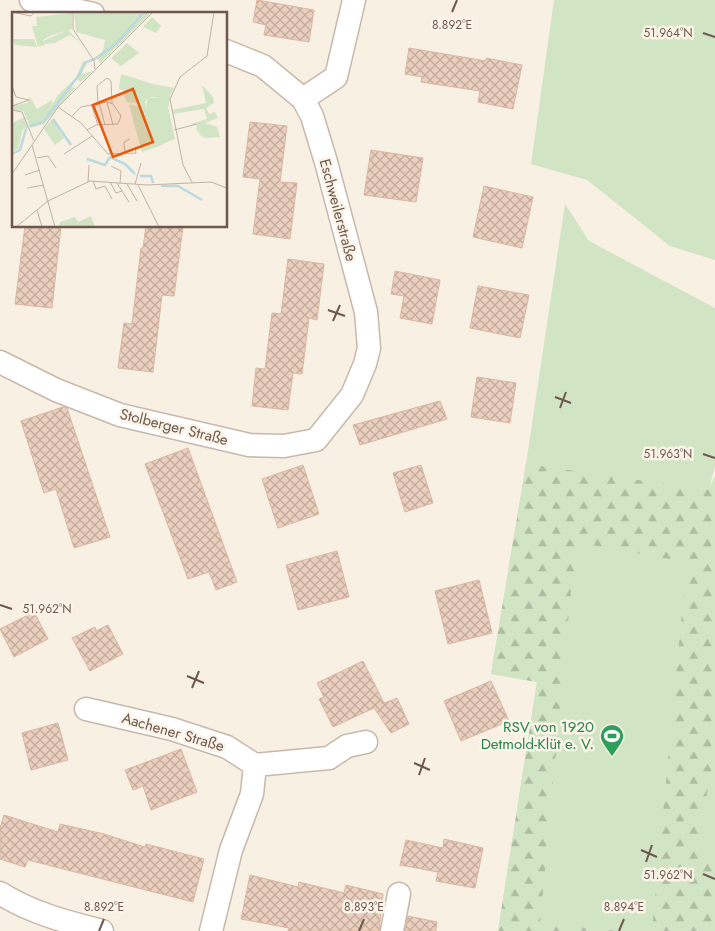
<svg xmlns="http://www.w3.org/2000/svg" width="715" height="931" viewBox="0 0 715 931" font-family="Jost,sans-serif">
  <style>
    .green { fill: #d1e4c4 }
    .forest { fill: url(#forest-firs) }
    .building { fill: url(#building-cross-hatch); stroke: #dab7a1 }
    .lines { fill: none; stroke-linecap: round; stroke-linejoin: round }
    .street-casing { stroke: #c7b8ac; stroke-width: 25 }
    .street { stroke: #fff; stroke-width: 22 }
    .ticks { fill: none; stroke: #6d584d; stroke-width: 2 }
    .labels { text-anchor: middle; stroke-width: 5; stroke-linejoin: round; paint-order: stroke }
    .street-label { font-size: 15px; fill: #6d584d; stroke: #fcf4e8 }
    .leisure-label { font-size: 15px; fill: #27864d; stroke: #fcf4e8; text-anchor: end }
    .inset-river { fill: none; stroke: #badadf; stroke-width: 2.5 }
    .inset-road { fill: none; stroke: #c0b3a7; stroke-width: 1 }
    .view { fill: #e8590c; fill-opacity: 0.15; stroke: #e8590c; stroke-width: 2.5 }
    .inset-edge { fill: none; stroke: #6d584d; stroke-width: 2.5 }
    .ticks-label { font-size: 12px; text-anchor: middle; fill: #6d584d; stroke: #fcf4e8; stroke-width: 5; stroke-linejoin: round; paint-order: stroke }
  </style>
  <defs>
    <pattern id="forest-firs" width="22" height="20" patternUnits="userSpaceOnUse" patternTransform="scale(1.25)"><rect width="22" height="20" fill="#d1e4c4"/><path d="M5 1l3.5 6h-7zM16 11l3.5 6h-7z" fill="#aebca1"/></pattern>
    <pattern id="building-cross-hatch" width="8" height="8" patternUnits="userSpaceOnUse" patternTransform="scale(1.25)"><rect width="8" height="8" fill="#eacfbe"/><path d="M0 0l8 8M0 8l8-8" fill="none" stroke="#c2ab9d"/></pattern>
  </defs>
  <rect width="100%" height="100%" fill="#f8f0e3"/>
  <g class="green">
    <path d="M554,0H715V260L670,246L587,180L531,164Z"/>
    <path d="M565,204L589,241L715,308V466L709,489L715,484V931H498L537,682L491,674L526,464Z"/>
  </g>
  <path class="forest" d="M526,464L708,490L715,476V751L704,810L699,862L715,863V931H652L684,591L691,563L581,543L572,580L540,923L617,931H498L537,682L491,674Z"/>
  <g class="building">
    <path d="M257,0L314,10L309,42L264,35L266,25L253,22Z"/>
    <path d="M409,48L486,61V58L522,65L513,109L478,102L480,91L421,82L422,77L405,74Z"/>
    <path d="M250,122L287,126L280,182L297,183L290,239L253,234L260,179L243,177Z"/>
    <path d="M371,150L423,158L416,202L364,195Z"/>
    <path d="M484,186L533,197L522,248L473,237Z"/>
    <path d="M25,226H61L52,308L15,304Z"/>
    <path d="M146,226H183L174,296L162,295L153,372L118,368L124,323L132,324L141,248H143Z"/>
    <path d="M288,259L324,264L317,320L309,318L302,374L293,373L288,410L252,406L256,368L265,369L272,313L281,314Z"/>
    <path d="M395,271L440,280L432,324L400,318L404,296L391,294Z"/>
    <path d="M478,286L529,295L520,338L470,328Z"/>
    <path d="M477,377L516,383L510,423L471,417Z"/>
    <path d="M440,401L447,419L360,445L353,425Z"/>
    <path d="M63,407L67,408L110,537L74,548L56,489L44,493L21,421Z"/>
    <path d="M188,448L237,582L216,590L209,572L188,579L145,464Z"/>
    <path d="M303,465L319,514L278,528L262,479Z"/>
    <path d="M421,465L433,503L405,512L393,473Z"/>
    <path d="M337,551L349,597L298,610L286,565Z"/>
    <path d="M479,580L492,633L448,644L435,591Z"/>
    <path d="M34,612L48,639L14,657L0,629Z"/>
    <path d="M108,625L123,654L90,671L72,638L95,627L96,631Z"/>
    <path d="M363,661L384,703L397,698L409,724L391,733L374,708L333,727L319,699L324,697L317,683Z"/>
    <path d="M491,681L509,721L461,741L444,701Z"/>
    <path d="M58,723L68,760L31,770L22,733Z"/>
    <path d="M181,749L197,792L151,810L143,786L133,790L125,770Z"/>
    <path d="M4,815L58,832L60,824L104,834L145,847L146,844L204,859L193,902L28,860L25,867L0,859V828Z"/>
    <path d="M444,839L483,848L475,888L436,881L438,872L400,865L406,840L443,848Z"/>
    <path d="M250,875L298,887L299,882L344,893L346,885L383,894L379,931H288L289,928L241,919Z"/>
    <path d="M408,916L437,922L436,931H405Z"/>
  </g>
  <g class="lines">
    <g class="street-casing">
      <g id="street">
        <path d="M31,0L93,14"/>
        <path d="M303,99L336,77L354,0"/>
        <path d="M0,362L56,390L120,415L249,445L284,446L316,440L352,395L365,364L369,348L366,312L326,162L312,116L303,99L263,66L226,51"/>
        <path d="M86,709L172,729L227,747L255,765"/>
        <path d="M0,893C31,913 67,922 102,931"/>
        <path d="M211,931L231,850L252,794L255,765L329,758L347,746L366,742"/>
        <path d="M392,931L399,894"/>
      </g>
    </g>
    <use href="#street" class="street"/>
  </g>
  <path class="ticks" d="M452,12L457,0M703,33L715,37M328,310L345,316M333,321L340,305M555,397L571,403M560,408L566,392M703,454L715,458M0,605L12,609M187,676L204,683M192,688L199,671M414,763L430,770M419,775L425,758M641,850L657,857M646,862L652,845M703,874L715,879M99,931L104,919M359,931L364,919M619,931L624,919"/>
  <defs>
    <g id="stadium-pin" transform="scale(1.25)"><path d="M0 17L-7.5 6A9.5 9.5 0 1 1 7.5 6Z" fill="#2e9e5b" stroke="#fcf4e8"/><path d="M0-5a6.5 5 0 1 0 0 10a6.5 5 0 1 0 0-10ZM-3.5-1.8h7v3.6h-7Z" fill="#fff"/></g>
  </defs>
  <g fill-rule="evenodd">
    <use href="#stadium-pin" x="612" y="736"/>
  </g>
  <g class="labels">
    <g class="street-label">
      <text transform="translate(338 210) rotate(75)" y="5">Eschweilerstraße</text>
      <text transform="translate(174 427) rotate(14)" y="5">Stolberger Straße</text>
      <text transform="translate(173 732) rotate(16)" y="5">Aachener Straße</text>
    </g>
    <g class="leisure-label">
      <text x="594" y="732">RSV von 1920<tspan x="594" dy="17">Detmold-Klüt e. V.</tspan></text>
    </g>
  </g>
  <g transform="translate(12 12)">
    <rect width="215" height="215" fill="#f8f0e3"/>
    <path d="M62,0H129L91,39L93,28L64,20ZM60,1V17L40,23L31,28L33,33L26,35L20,14H25L24,5ZM109,62L141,72L162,76L158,84L133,82L128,92L114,90L111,78L107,77ZM18,85L25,97L40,88L41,94L26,107L16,110L11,99L0,98V94L15,91ZM136,86H158L156,96L163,127L130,140L117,92L129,95L132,104ZM13,105L16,116L11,117L6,137L0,140V111ZM186,112L204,116L206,122L189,124L184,117ZM79,204L83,215H47L48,210L63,205L66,210Z" fill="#d1e4c4"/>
    <path d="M129,0H137V3L88,51L85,45ZM140,5L149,14L144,21L131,15ZM56,18L70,32L58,23L43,31L33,32L31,29ZM0,27H22L25,35L3,33ZM115,31L127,41L109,54L99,46ZM71,49L75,50L69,62L81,59L69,70L64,67L59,75L63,76L32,112L18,116L16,110L38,97L46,83L64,66ZM190,73L201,85L202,91L194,96L197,102L203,100L206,106L193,111L205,115L208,125L192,126L189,121L205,122V118L179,112L195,107L192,97L160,102V98L194,91ZM144,81L158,84L156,96L161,121L140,131L153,129L150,133L130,140L121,107L131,105L128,92L133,82ZM139,85L158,87L152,94L157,122L147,126H139L138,123L133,89ZM132,110L138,131L132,133L126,111Z" fill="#d1e4c4" fill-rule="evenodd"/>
    <path d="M40,107L52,126L43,133L32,117Z" fill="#d1e4c4"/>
    <path class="inset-river" d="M41,107L59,133M18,114L31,110L67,63L74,50L83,47L105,31L132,0M0,142L8,138L14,117M75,147L93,153L98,145L113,152L123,162M128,164H139L141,171M149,174H166L190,188"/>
    <path class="inset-road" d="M0,0L19,4L23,0M61,0V17L82,49L83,57M0,74L4,85L17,88L0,94M95,90L101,113M86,91L85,74L95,66L99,69L100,92M87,91L93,113M79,92L86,113M46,95L69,111L96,142L124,141L123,135M0,98L10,100L22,129M59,105L69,95L95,90L101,92L109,104L106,112L84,113L75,118M162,118L185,112M20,133L43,215M52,142L80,124M113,142L112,130L118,127M25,146L36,144L44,156M99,154L109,159L108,171M0,162L46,95L141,0M13,163L28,158M81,169L84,177L93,174L100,187M76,170L77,153M98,170L104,181L110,179M180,170L171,153L158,87L168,65L195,44L202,0M105,171L117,190M115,172L125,189M123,172L129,151M126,173L147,215M15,176L32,173M25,198L30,215M4,215L36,189L78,169L135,173L199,170L215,176"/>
    <path class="view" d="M121,77L141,130L101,145L81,93Z"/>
    <rect width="215" height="215" class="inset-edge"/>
  </g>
  <g class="ticks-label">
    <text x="452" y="29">8.892°E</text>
    <text x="668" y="37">51.964°N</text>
    <text x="668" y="458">51.963°N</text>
    <text x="47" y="613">51.962°N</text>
    <text x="668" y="879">51.962°N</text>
    <text x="104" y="911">8.892°E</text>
    <text x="364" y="911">8.893°E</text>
    <text x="624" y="911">8.894°E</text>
  </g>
</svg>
